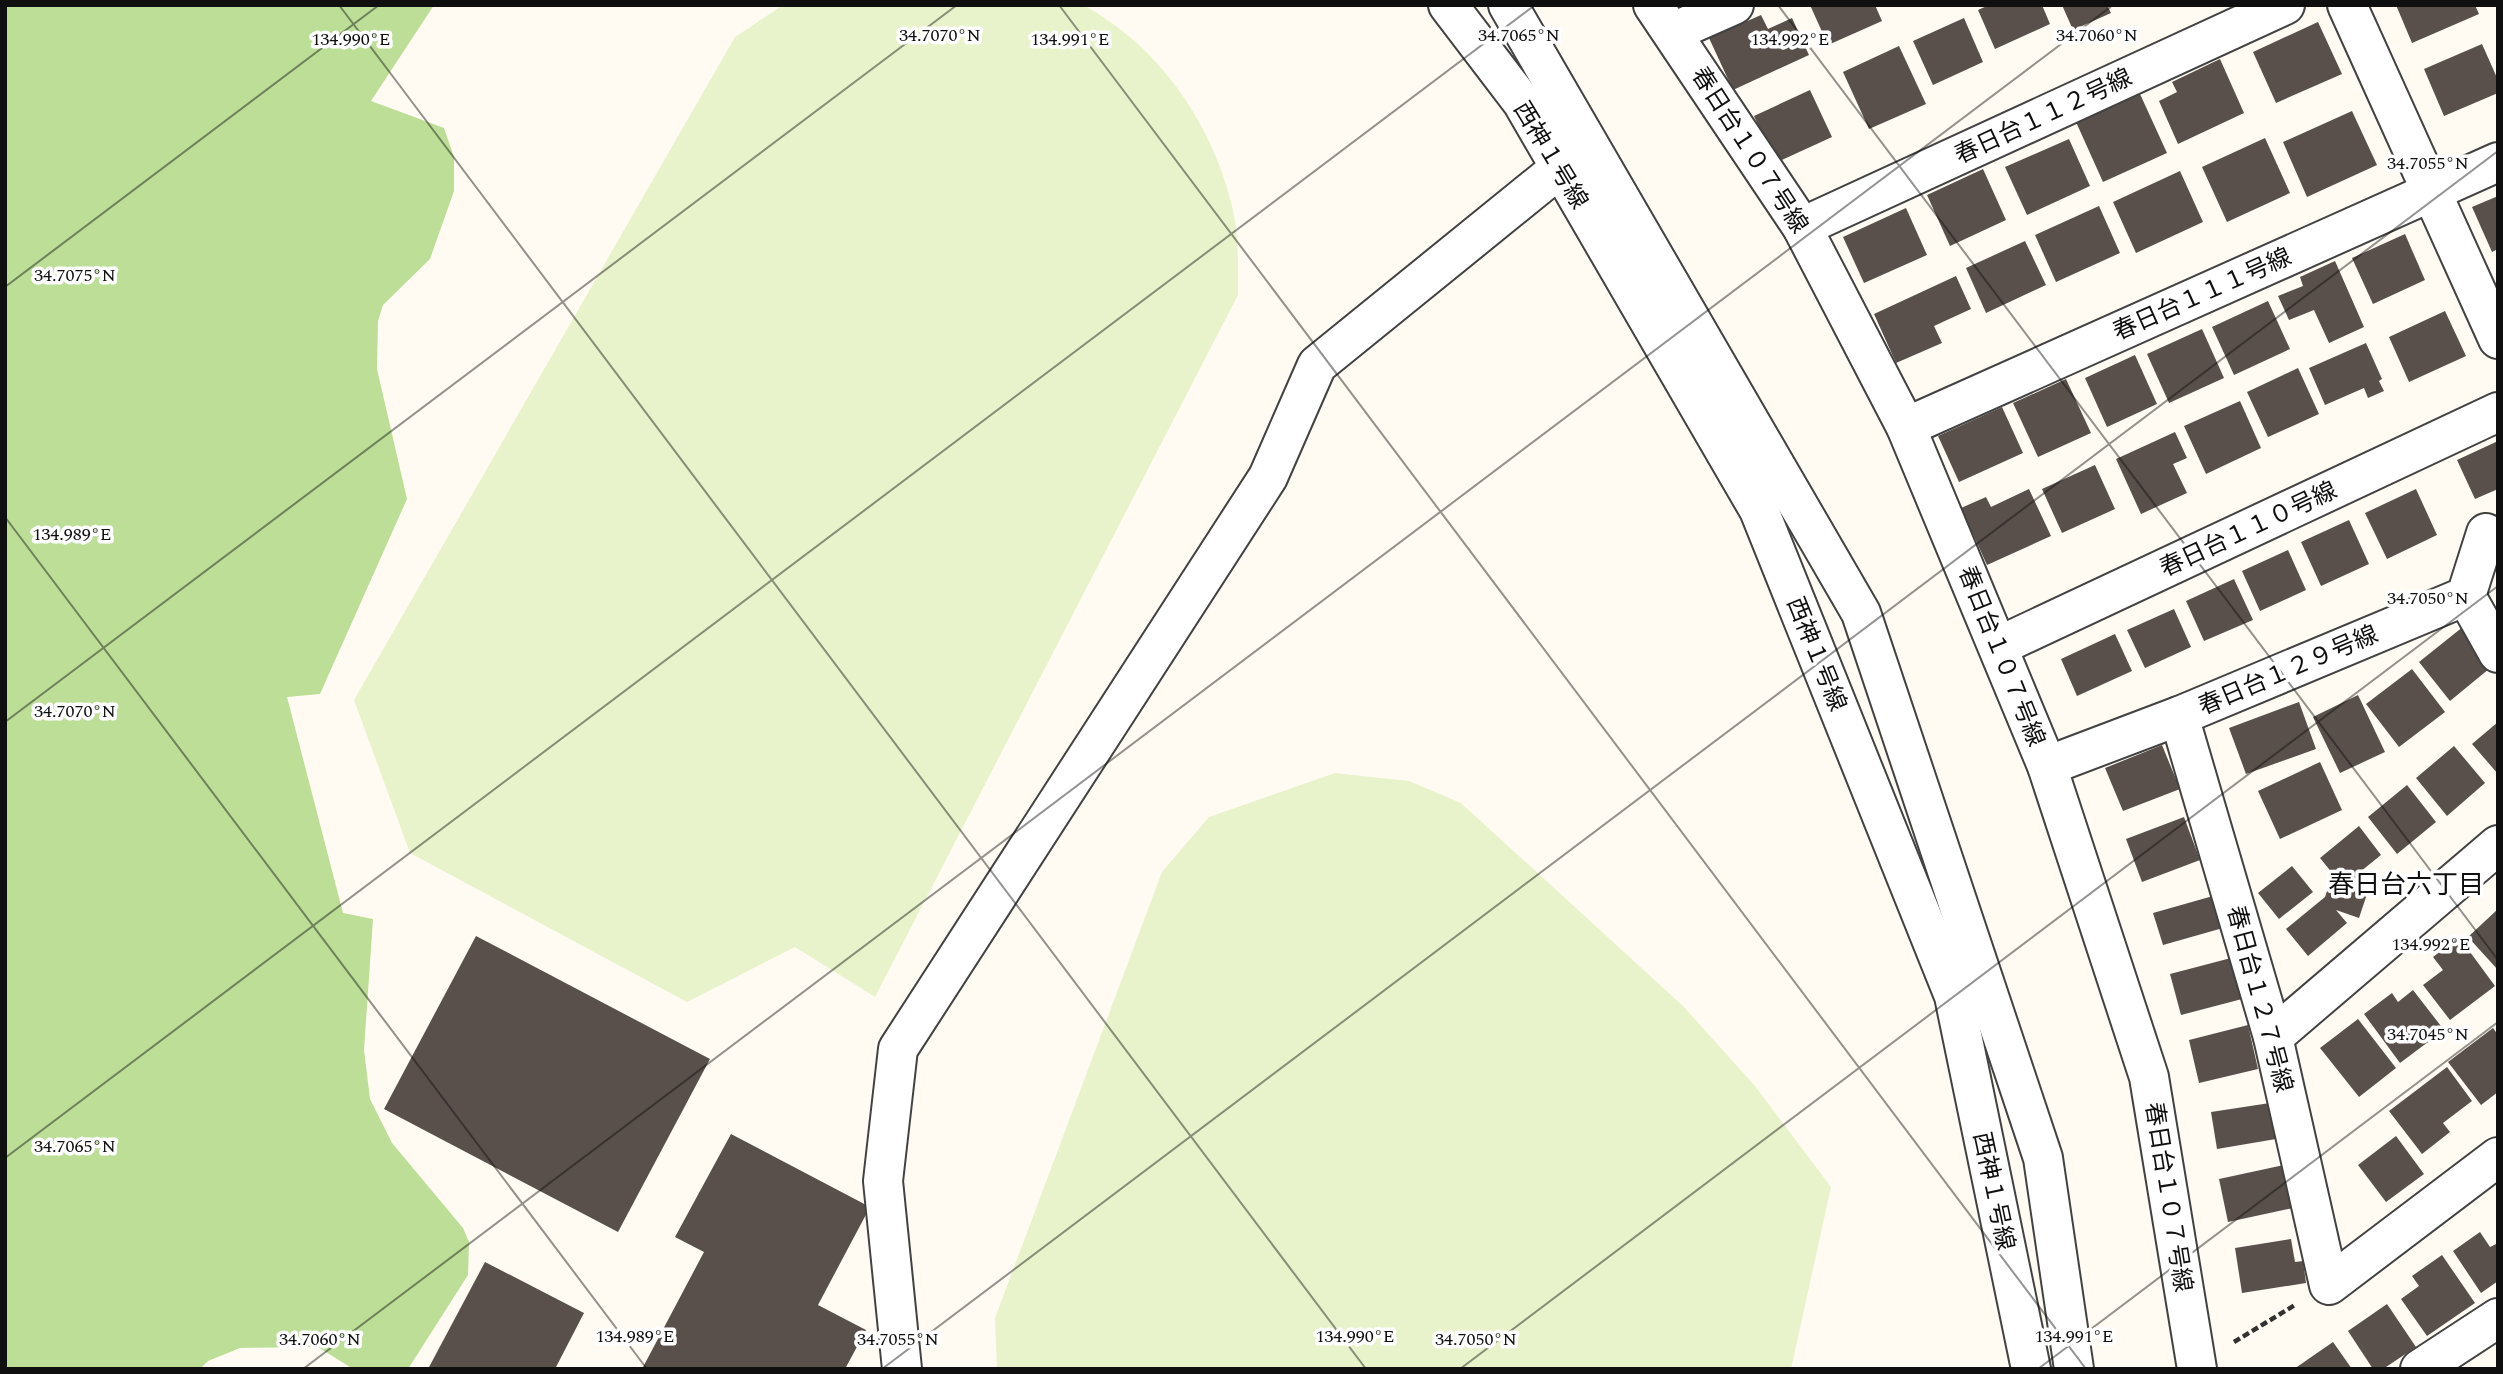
<svg xmlns="http://www.w3.org/2000/svg" width="2503" height="1374" viewBox="0 0 2503 1374" font-family="Spectral,'Noto Sans JP',serif">
  <style>
    .forest { fill: #bcde97 }
    .pitch { fill: #e8f3cb }
    .building { fill: #594f4b }
    .lines { fill: none; stroke-linecap: round; stroke-linejoin: round }
    .minor-casing { stroke: #424242; stroke-width: 42 }
    .path { stroke: #313131; stroke-width: 4.5; stroke-dasharray: 7 3.5; stroke-linecap: butt }
    .minor { stroke: #fff; stroke-width: 38 }
    .ticks { fill: none; stroke: #0f0f0f; stroke-width: 2; stroke-opacity: 0.45 }
    .labels { text-anchor: middle; stroke-width: 7; stroke-linejoin: round; paint-order: stroke }
    .street-label { font-size: 24px; fill: #0f0f0f; stroke: #fff }
    .neighbourhood-label { font-size: 26px; fill: #0f0f0f; stroke: #fff }
    .ticks-label { font-size: 18px; text-anchor: middle; fill: #0f0f0f; stroke: #fff; stroke-width: 7; stroke-linejoin: round; paint-order: stroke }
  </style>
  <rect width="100%" height="100%" fill="#fffbf2"/>
  <path class="forest" d="M5,5H434L371,101L444,128L454,157V191L430,259L383,305L378,321L377,369L407,499L320,694L287,697L343,913L373,919L364,1050L370,1099L392,1143L463,1228L469,1242L468,1275L408,1369H353L318,1347L240,1348L208,1361L200,1369H5Z"/>
  <g class="pitch">
    <path d="M783,5H1083C1160,46 1214,126 1233,210C1239,238 1238,267 1238,295L875,997L795,947L687,1002L410,853L354,700L735,37Z"/>
    <path d="M1335,773L1409,781L1461,803L1683,1006L1755,1086L1831,1187L1791,1369H997L995,1318L1162,872L1209,817Z"/>
  </g>
  <g class="building">
    <path d="M1810,5H1875L1882,21L1828,45Z"/>
    <path d="M1989,5H2042L2050,24L1995,49L1978,10Z"/>
    <path d="M2062,5H2107L2111,13L2073,30Z"/>
    <path d="M2396,5H2475L2479,14L2412,43Z"/>
    <path d="M1761,15L1768,29L1792,18L1809,55L1733,90L1709,38Z"/>
    <path d="M1964,18L1983,62L1933,85L1913,41Z"/>
    <path d="M2318,22L2342,74L2276,103L2253,52Z"/>
    <path d="M2482,44L2498,80V93L2444,116L2424,69Z"/>
    <path d="M1899,46L1926,104L1869,129L1843,72Z"/>
    <path d="M2220,59L2244,113L2178,144L2159,101L2177,92L2172,82Z"/>
    <path d="M1810,90L1832,137L1775,163L1754,116Z"/>
    <path d="M2140,94L2167,153L2103,182L2076,122Z"/>
    <path d="M2352,111L2377,165L2307,197L2283,142Z"/>
    <path d="M2265,138L2290,193L2227,222L2202,167Z"/>
    <path d="M2069,139L2090,186L2027,215L2005,167Z"/>
    <path d="M1983,169L2006,220L1950,246L1927,195Z"/>
    <path d="M2180,171L2203,222L2136,253L2113,202Z"/>
    <path d="M2498,196V249L2492,252L2472,207Z"/>
    <path d="M2099,206L2120,253L2056,282L2035,235Z"/>
    <path d="M1906,208L1927,255L1864,283L1843,237Z"/>
    <path d="M2405,234L2425,280L2373,304L2352,258Z"/>
    <path d="M2025,241L2046,285L1986,313L1966,268Z"/>
    <path d="M2335,261L2364,327L2329,343L2314,310L2289,320L2278,296L2303,286L2300,277Z"/>
    <path d="M1956,276L1971,309L1934,326L1942,343L1896,363L1874,314Z"/>
    <path d="M2268,301L2290,349L2234,375L2212,327Z"/>
    <path d="M2445,311L2466,356L2409,382L2389,337Z"/>
    <path d="M2202,329L2224,378L2169,403L2147,354Z"/>
    <path d="M2366,343L2382,379L2379,381L2384,391L2368,398L2364,388L2325,405L2309,368Z"/>
    <path d="M2135,355L2157,404L2107,427L2085,378Z"/>
    <path d="M2298,368L2319,414L2268,437L2247,392Z"/>
    <path d="M2066,379L2091,433L2038,457L2013,403Z"/>
    <path d="M2240,401L2261,448L2206,474L2184,426Z"/>
    <path d="M2002,407L2023,453L1959,482L1938,436Z"/>
    <path d="M2175,432L2187,458L2173,464L2187,493L2141,514L2116,459Z"/>
    <path d="M2498,441V489L2475,499L2457,460Z"/>
    <path d="M2095,465L2115,509L2062,533L2042,489Z"/>
    <path d="M2029,489L2051,536L1987,565L1961,508L1986,497L1991,507Z"/>
    <path d="M2416,489L2437,535L2387,559L2365,513Z"/>
    <path d="M2349,520L2369,564L2321,586L2301,542Z"/>
    <path d="M2288,550L2306,590L2260,611L2242,571Z"/>
    <path d="M2234,579L2253,620L2204,641L2186,601Z"/>
    <path d="M2174,609L2191,647L2145,668L2127,630Z"/>
    <path d="M2464,626L2495,664L2450,701L2419,662Z"/>
    <path d="M2115,634L2132,671L2077,696L2061,659Z"/>
    <path d="M2412,669L2445,712L2399,747L2366,704Z"/>
    <path d="M2358,695L2385,752L2340,773L2313,717Z"/>
    <path d="M2299,702L2316,749L2246,774L2229,728Z"/>
    <path d="M2498,722V774L2472,744Z"/>
    <path d="M2162,745L2180,789L2123,811L2105,768Z"/>
    <path d="M2454,746L2485,783L2447,816L2416,778Z"/>
    <path d="M2320,762L2342,810L2280,839L2258,791Z"/>
    <path d="M2407,785L2436,822L2397,854L2368,817Z"/>
    <path d="M2184,817L2200,860L2142,882L2126,839Z"/>
    <path d="M2359,826L2381,855L2355,876L2371,882L2359,918L2336,910L2347,923L2308,956L2286,929L2325,897L2333,874L2320,858Z"/>
    <path d="M2292,866L2313,892L2279,919L2258,893Z"/>
    <path d="M2220,894L2230,926L2163,945L2153,913Z"/>
    <path d="M2498,909V970L2468,937Z"/>
    <path d="M476,936L710,1059L618,1232L384,1109Z"/>
    <path d="M2459,937L2495,986L2450,1020L2423,985L2443,970L2433,957Z"/>
    <path d="M2231,958L2242,999L2181,1015L2170,974Z"/>
    <path d="M2413,990L2444,1030L2400,1063L2364,1014L2392,993L2398,1002Z"/>
    <path d="M2358,1019L2396,1068L2359,1097L2320,1048Z"/>
    <path d="M2248,1025L2258,1069L2199,1083L2189,1040Z"/>
    <path d="M2493,1028L2498,1035V1092L2481,1105L2448,1062Z"/>
    <path d="M2447,1067L2472,1101L2443,1123L2450,1132L2422,1154L2389,1111Z"/>
    <path d="M2270,1103L2276,1139L2217,1149L2211,1112Z"/>
    <path d="M731,1134L870,1207L818,1305L866,1330L845,1369H642L704,1252L675,1237Z"/>
    <path d="M2396,1136L2424,1174L2386,1202L2358,1165Z"/>
    <path d="M2284,1165L2293,1208L2228,1222L2219,1179Z"/>
    <path d="M2480,1232L2490,1247L2498,1243V1281L2481,1293L2453,1251Z"/>
    <path d="M2291,1239L2295,1262L2303,1261L2306,1283L2242,1293L2235,1248Z"/>
    <path d="M2442,1255L2475,1303L2427,1336L2401,1299L2419,1286L2412,1276Z"/>
    <path d="M485,1262L584,1313L555,1369H428Z"/>
    <path d="M2387,1304L2416,1347L2383,1369H2373L2348,1331Z"/>
    <path d="M2333,1342L2352,1369H2294Z"/>
  </g>
  <g class="lines">
    <g class="minor-casing">
      <g id="minor">
        <path d="M1448,5L1522,102L1759,510L1954,996L2031,1369"/>
        <path d="M1508,5L1861,613L2043,1158L2074,1369"/>
        <path d="M1653,5L1802,227L1906,427L2047,766L2149,1077L2197,1369"/>
        <path d="M2347,5L2498,339"/>
        <path d="M1673,32L1734,5"/>
        <path d="M1802,227L2285,5"/>
        <path d="M1906,427L2498,162"/>
        <path d="M2466,596L2498,653"/>
        <path d="M1999,646L2498,412"/>
        <path d="M2179,716L2273,1037L2329,1285L2498,1157"/>
        <path d="M2047,766L2179,716L2466,596L2486,533"/>
        <path d="M2273,1037L2498,845"/>
        <path d="M902,1369L883,1181L898,1049L1268,477L1317,365L1560,168"/>
        <path d="M2420,1369L2498,1318"/>
      </g>
    </g>
    <path class="path" d="M2234,1342L2295,1305"/>
    <use href="#minor" class="minor"/>
  </g>
  <path class="ticks" d="M339,5L1366,1369M1059,5L2086,1369M1778,5L2498,960M2497,5L2498,6M5,287L379,5M5,517L647,1369M5,722L957,5M5,1158L1535,5M303,1369L2113,5M882,1369L2498,151M1460,1369L2498,586M2038,1369L2498,1022"/>
  <g class="labels">
    <g class="street-label">
      <text transform="translate(2043 116) rotate(-25)" y="8">春日台１１２号線</text>
      <text transform="translate(1750 150) rotate(57)" y="8">春日台１０７号線</text>
      <text transform="translate(1551 155) rotate(59)" y="8">西神１号線</text>
      <text transform="translate(2202 294) rotate(-24)" y="8">春日台１１１号線</text>
      <text transform="translate(2248 529) rotate(-25)" y="8">春日台１１０号線</text>
      <text transform="translate(1817 654) rotate(68)" y="8">西神１号線</text>
      <text transform="translate(2002 656) rotate(68)" y="8">春日台１０７号線</text>
      <text transform="translate(2288 670) rotate(-23)" y="8">春日台１２９号線</text>
      <text transform="translate(2260 999) rotate(75)" y="8">春日台１２７号線</text>
      <text transform="translate(1994 1191) rotate(78)" y="8">西神１号線</text>
      <text transform="translate(2169 1197) rotate(81)" y="8">春日台１０７号線</text>
    </g>
    <g class="neighbourhood-label">
      <text x="2406" y="893">春日台六丁目</text>
    </g>
  </g>
  <g class="ticks-label">
    <text x="2097" y="41">34.7060°N</text>
    <text x="940" y="41">34.7070°N</text>
    <text x="1519" y="41">34.7065°N</text>
    <text x="351" y="45">134.990°E</text>
    <text x="1070" y="45">134.991°E</text>
    <text x="1790" y="45">134.992°E</text>
    <text x="2428" y="169">34.7055°N</text>
    <text x="75" y="281">34.7075°N</text>
    <text x="72" y="540">134.989°E</text>
    <text x="2428" y="604">34.7050°N</text>
    <text x="75" y="717">34.7070°N</text>
    <text x="2431" y="950">134.992°E</text>
    <text x="2428" y="1040">34.7045°N</text>
    <text x="75" y="1152">34.7065°N</text>
    <text x="635" y="1342">134.989°E</text>
    <text x="1355" y="1342">134.990°E</text>
    <text x="2074" y="1342">134.991°E</text>
    <text x="320" y="1345">34.7060°N</text>
    <text x="898" y="1345">34.7055°N</text>
    <text x="1476" y="1345">34.7050°N</text>
  </g>
  <rect width="2503" height="1374" fill="none" stroke="#0f0f0f" stroke-width="14"/>
</svg>
